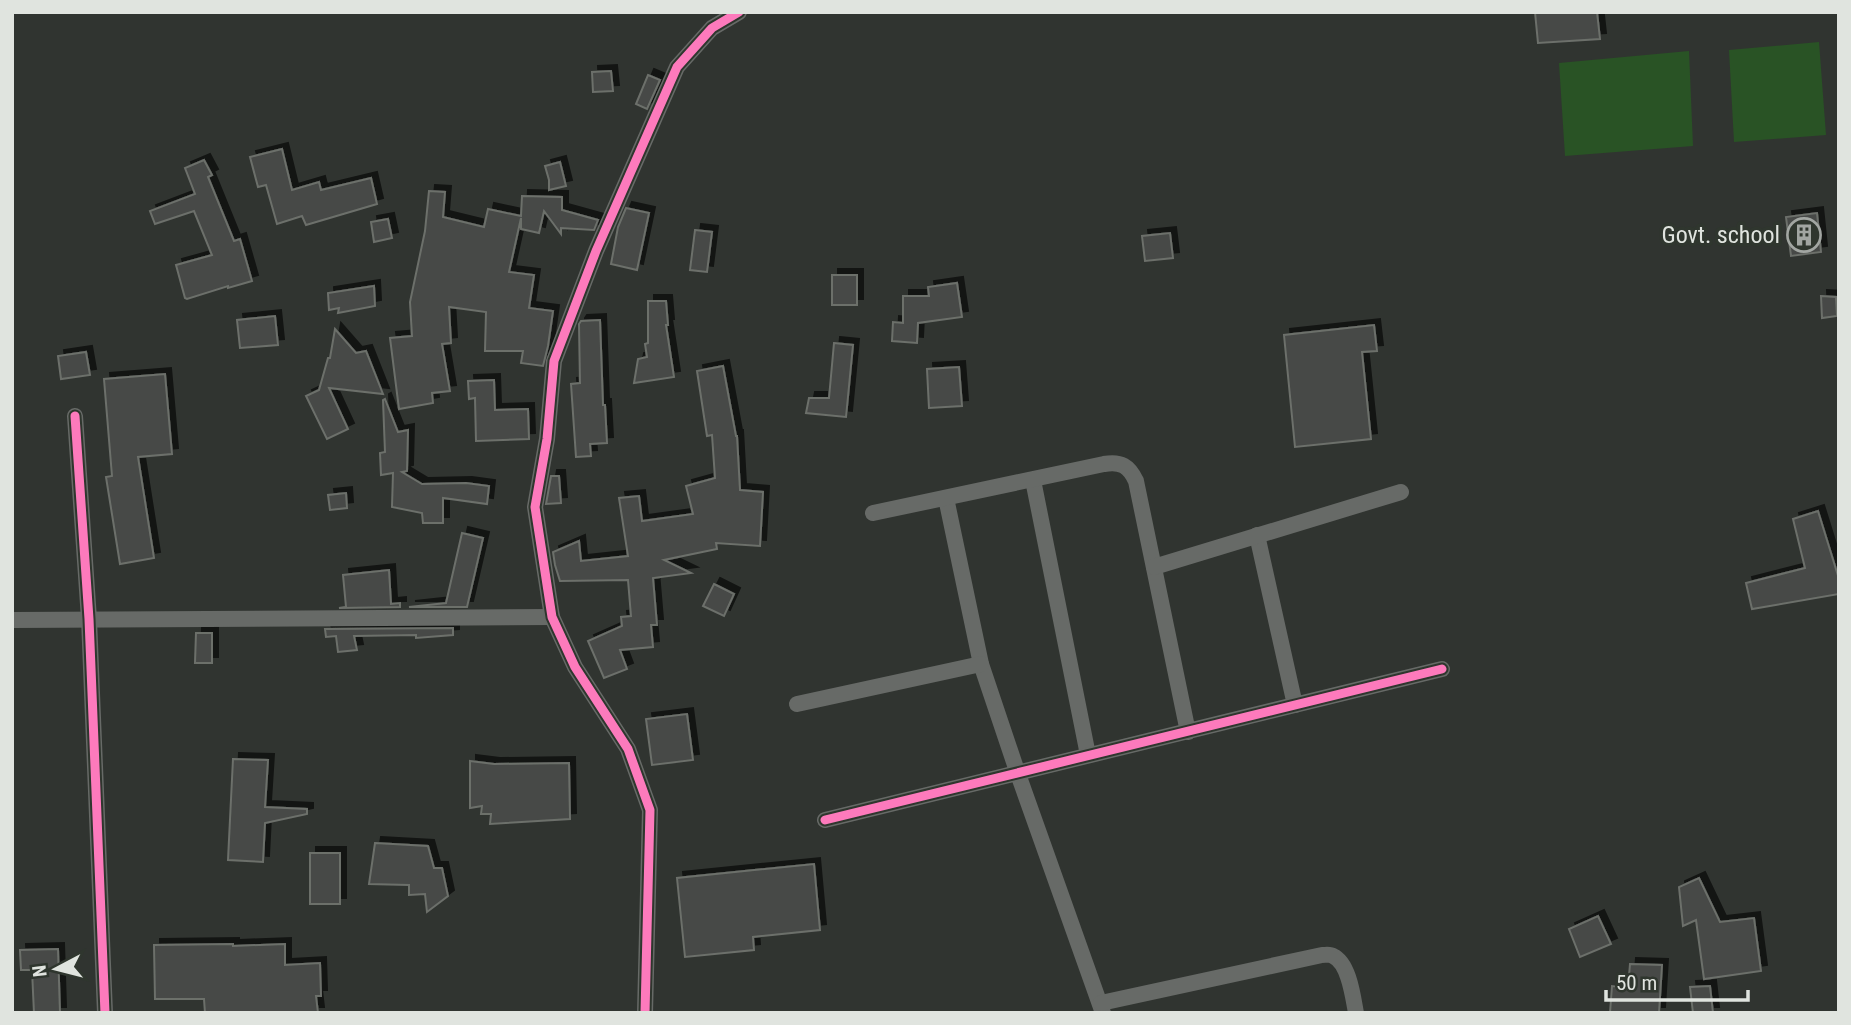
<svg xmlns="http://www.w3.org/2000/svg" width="1851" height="1025" viewBox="0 0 1851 1025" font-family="'Roboto Condensed',sans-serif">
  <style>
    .water { fill: #295325 }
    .building { fill: #464946; stroke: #6c6f6b; stroke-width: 2; filter: url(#shadow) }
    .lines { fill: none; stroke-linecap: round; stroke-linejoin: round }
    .minor { stroke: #676a67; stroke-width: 16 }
    .cycleway-casing { stroke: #2f362e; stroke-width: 13 }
    .cycleway { stroke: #fd7abc; stroke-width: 9 }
    .labels { text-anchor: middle; stroke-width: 7; stroke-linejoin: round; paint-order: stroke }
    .poi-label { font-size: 24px; fill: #e0e4df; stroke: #2f362e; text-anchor: end }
  </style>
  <defs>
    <filter id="shadow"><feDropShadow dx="6" dy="-6" stdDeviation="0" flood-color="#0009"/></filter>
  </defs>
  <rect width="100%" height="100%" fill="#303430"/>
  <g class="water">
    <path d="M1819,42L1826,135L1734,142L1729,50Z"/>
    <path d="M1689,51L1693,146L1565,156L1559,63Z"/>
  </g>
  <g class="building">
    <path d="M1535,12H1597L1600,39L1538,43Z"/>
    <path d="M611,71L613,91L593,92L592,72Z"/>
    <path d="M648,75L660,80L647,109L636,104Z"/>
    <path d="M282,149L292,190L319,182L321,190L371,178L377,204L306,225L302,216L277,224L266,185L258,187L250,157Z"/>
    <path d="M204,160L212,175L208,177L234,241L240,239L252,281L228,288V286L187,299L185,298L176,265L212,255L194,211L155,224L150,211L195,194L185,168Z"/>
    <path d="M560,162L566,186L549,190V180L545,166Z"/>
    <path d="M429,191L445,192L443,217L484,227L488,209L521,216L522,196L562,197V210L598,220L594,230L561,228V234L544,211L539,233L521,229V218L509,272L534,275L529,308L553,311L548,346L543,366L521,363L523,351H485L486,312L449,307L451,343L442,344L450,391L432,393L433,403L399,409L390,338L412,336L410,302L425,231Z"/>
    <path d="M626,208L649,213L637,270L611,264L618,227Z"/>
    <path d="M1817,213L1821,252L1791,256L1786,217Z"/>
    <path d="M388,219L392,238L374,242L371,222Z"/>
    <path d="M695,230L712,232L707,272L690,270Z"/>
    <path d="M1170,233L1173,258L1145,261L1142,236Z"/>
    <rect x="832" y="275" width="25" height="30"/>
    <path d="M957,283L962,317L918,323L917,343L892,341L893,322L903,323V296H929L928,287Z"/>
    <path d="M374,286L375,306L338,313L339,308L329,310L328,293Z"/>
    <path d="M1821,296L1836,297L1837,316L1822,318Z"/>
    <path d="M648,301H666L668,325H666L674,377L634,383L638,359L647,357L645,344L648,343Z"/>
    <path d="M275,316L278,345L240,348L237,320Z"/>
    <path d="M600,320L603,405H605L607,443L590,444L591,456L576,457L571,384L580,383L579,324L581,321Z"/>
    <path d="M1374,325L1377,351L1362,352L1371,439L1295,447L1284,335Z"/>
    <path d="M335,329L356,353L366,351L383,394L329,388L348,429L327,439L306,396L319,390L328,358H330Z"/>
    <path d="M834,343L853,345L846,417L806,413L809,398H829Z"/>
    <path d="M86,352L90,375L61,379L58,356Z"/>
    <path d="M723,366L736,436H737L740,490L763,492L760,546L716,543L717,549L664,560L691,573L653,578L657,625H651L653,647L620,650L627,669L604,678L588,641L622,626L621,617L631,616L628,580L560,581L555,565L553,552L579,541L581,561L628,556L619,498L639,496L642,521L693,514L686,486L715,478L712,435L707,436L697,371Z"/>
    <path d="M959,367L962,406L929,408L927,369Z"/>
    <path d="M165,374L172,454L138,457L154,558L120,564L106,477L112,476L104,379Z"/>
    <path d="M494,380L495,410L528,409L529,439L476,441L475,398L469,399L468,381Z"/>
    <path d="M385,399L398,432L408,430L407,471L402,472L422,484L466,483L489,486L487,504L443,498V523H423L422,513L392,507L393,473L381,475L380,453L385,452L383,400Z"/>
    <path d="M551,476H559L561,503L546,504Z"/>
    <path d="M346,493L347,508L330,510L328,495Z"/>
    <path d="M1818,511L1839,579V594L1752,609L1746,583L1805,568L1793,519Z"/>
    <path d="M462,533L483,538L467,607H409L446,603Z"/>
    <path d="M389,570L391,604L400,603V607L339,608L346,607L343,575Z"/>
    <path d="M714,584L734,594L724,616L703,606Z"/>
    <path d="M453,628V635L416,638V635L354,636L357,650L338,652L336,636L326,637L325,629Z"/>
    <path d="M196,633H212V663H195Z"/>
    <path d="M687,714L693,760L652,765L646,719Z"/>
    <path d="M233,759L268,760L265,807L307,809V814L265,823L263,862L228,860Z"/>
    <path d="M470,761L494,764L569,763L570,819L490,824L491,814H481L482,806L470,808Z"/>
    <path d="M375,843L428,846L434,868H442L448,896L427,912L425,894L409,895V885L369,884Z"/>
    <rect x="310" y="853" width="30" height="51"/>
    <path d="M814,864L820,930L753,937L754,950L685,957L677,878Z"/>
    <path d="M1699,878L1720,922L1754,918L1761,971L1704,979L1696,920L1683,926L1679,887Z"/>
    <path d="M1598,916L1611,944L1580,957L1569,929Z"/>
    <path d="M233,944V946L285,944V965L320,963L321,996H316L318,1013H205L204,999H155L154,945Z"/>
    <path d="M58,949L60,1013H34L32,970H21L20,950Z"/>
    <path d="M1630,964L1662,965L1659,1013H1610L1612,986L1628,988Z"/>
    <path d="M1710,986L1713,1013H1693L1690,987Z"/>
  </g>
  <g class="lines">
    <g class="minor">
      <path d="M75,416L89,619L105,1013"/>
      <path d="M1033,480L1088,755"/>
      <path d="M946,498L981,664L1018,774L1103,1013"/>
      <path d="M873,513L1104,464C1121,461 1129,466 1136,481L1188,732"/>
      <path d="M1257,535L1295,705"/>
      <path d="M1154,567L1401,492"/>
      <path d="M12,620L552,617"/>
      <path d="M797,704L981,664"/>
      <path d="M825,820L1442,669"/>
      <path d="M1101,1003L1322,955C1326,955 1330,954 1333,956C1349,963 1353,997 1356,1013"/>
      <path d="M645,1013L650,810L628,749L575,667L552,617L535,507L547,439L554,361L596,251L677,67L712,28L739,12"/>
    </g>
    <g class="cycleway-casing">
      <g id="cycleway">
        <path d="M75,416L89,619L105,1013"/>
        <path d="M825,820L1442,669"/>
        <path d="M645,1013L650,810L628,749L575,667L552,617L535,507L547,439L554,361L596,251L677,67L712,28L739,12"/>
      </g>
    </g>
    <use href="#cycleway" class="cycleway"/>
  </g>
  <defs>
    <g id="building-ring" transform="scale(1.75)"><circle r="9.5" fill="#2f362e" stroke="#a2a6a2" stroke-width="1.5"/><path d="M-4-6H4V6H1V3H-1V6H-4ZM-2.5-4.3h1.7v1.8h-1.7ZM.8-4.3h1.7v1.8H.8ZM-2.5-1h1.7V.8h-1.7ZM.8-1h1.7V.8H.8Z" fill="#a2a6a2"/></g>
  </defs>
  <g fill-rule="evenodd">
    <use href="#building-ring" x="1804" y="235"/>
  </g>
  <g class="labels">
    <g class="poi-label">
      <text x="1780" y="243">Govt. school</text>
    </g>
  </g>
  <rect width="1851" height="1025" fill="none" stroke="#e0e4df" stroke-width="28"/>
  <g transform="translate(56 969) rotate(263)" stroke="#2f362e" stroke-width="5" paint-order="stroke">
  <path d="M0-5L12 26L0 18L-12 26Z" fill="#e0e4df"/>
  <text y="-10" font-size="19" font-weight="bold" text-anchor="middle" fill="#e0e4df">N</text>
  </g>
  <path d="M1606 990v10h142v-10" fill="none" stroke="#e0e4df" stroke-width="3.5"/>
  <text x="1616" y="990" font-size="21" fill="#e0e4df" stroke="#2f362e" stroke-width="5" paint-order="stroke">50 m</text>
</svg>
